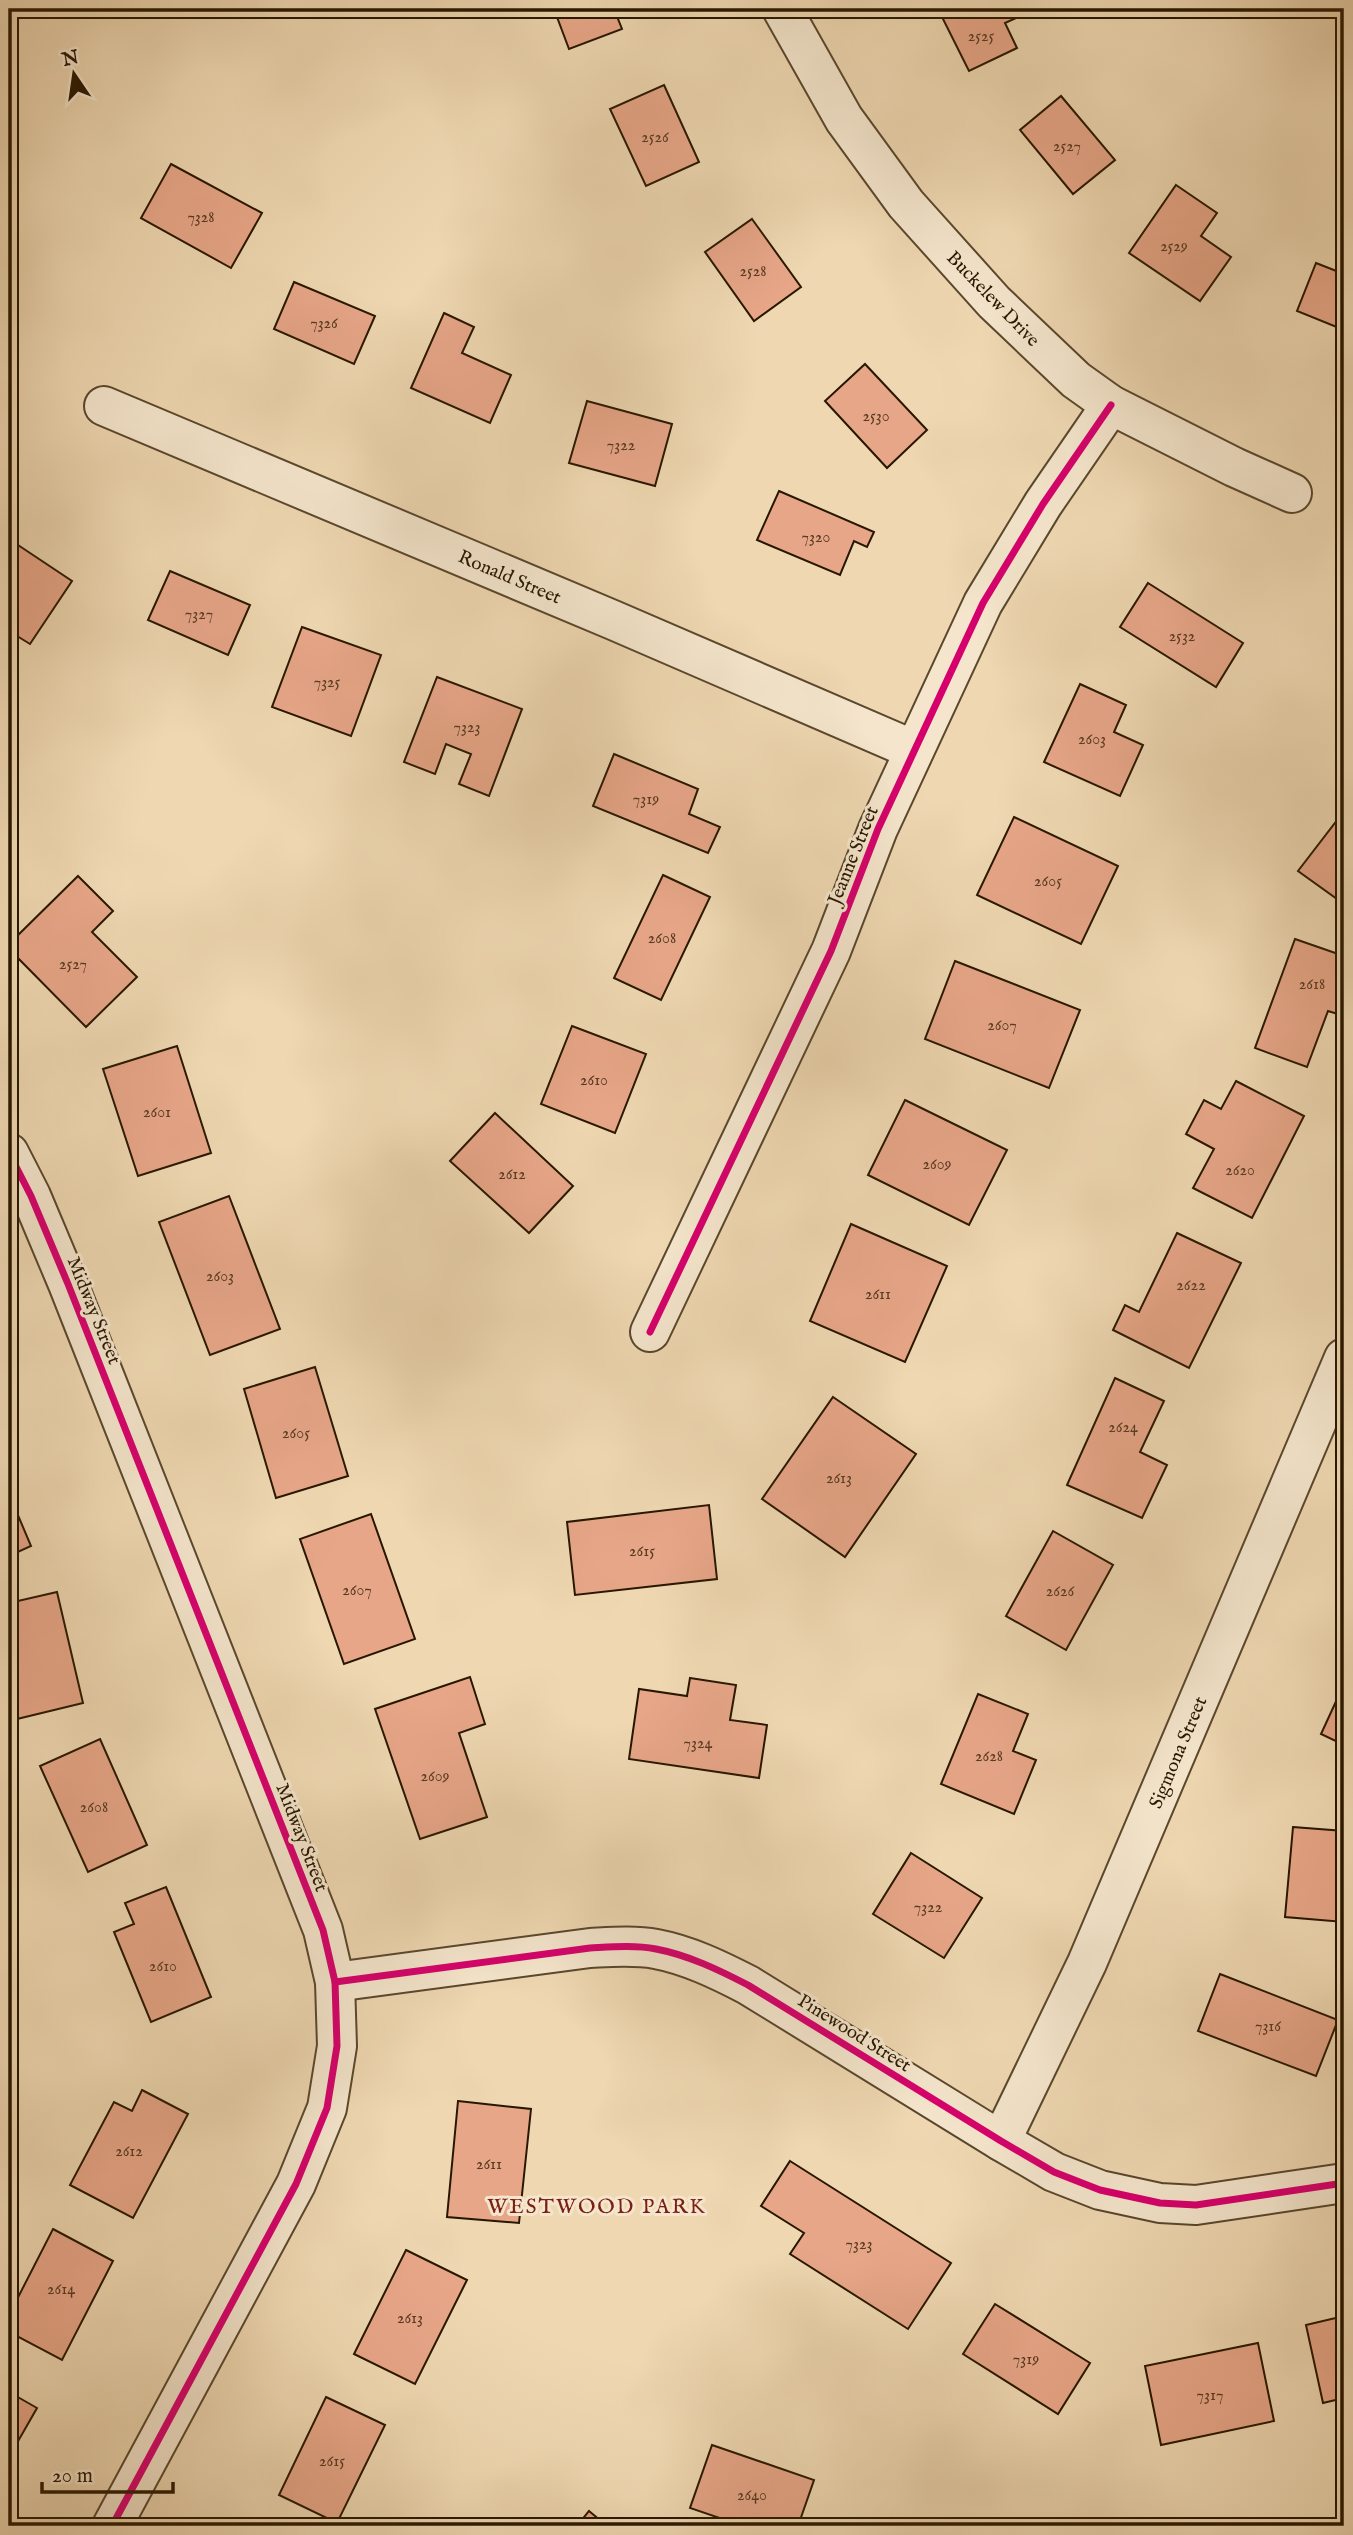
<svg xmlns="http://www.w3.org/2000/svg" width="1353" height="2535" viewBox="0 0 1353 2535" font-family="'IM FELL English',serif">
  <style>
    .building { fill: #e7a688; stroke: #281700; stroke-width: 2 }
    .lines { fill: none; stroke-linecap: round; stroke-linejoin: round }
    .street-casing { stroke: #5a472c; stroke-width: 42 }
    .street { stroke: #f4e5cc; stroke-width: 38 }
    .cycleway-casing { stroke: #f4e5cc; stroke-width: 11 }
    .cycleway { stroke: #d6006c; stroke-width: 7 }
    .labels { text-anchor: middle; stroke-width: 6; stroke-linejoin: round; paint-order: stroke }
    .number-label { font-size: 16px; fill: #583b22 }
    .street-label { font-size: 19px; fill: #281700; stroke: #f4e5cc }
    .neighbourhood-label { font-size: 21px; letter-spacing: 2px; fill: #7a1f14; stroke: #f4e5cc }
  </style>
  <rect width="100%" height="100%" fill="#eed7b1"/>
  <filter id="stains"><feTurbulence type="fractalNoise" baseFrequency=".00286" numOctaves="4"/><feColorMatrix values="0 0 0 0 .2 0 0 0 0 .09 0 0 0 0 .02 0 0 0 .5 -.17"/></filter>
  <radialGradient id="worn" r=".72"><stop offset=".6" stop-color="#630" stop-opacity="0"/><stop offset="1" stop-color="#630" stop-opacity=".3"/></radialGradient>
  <g class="building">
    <path d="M554,9H614L622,29L569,49Z"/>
    <path d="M938,9H1022L1025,14L1005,23L1017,48L969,71Z"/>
    <path d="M664,85L699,162L646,186L610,109Z"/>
    <path d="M1061,96L1115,160L1073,194L1020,130Z"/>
    <path d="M171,164L262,213L231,268L141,218Z"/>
    <path d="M1176,185L1217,213L1201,236L1231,257L1200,301L1129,253Z"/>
    <path d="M752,219L801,287L754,321L705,252Z"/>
    <path d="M1316,263L1344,274V330L1297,311Z"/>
    <path d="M294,282L375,316L354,364L274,329Z"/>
    <path d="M444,313L474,327L462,353L511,375L490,423L411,388Z"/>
    <path d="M865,364L927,430L887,468L825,401Z"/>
    <path d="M587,401L672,424L655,486L569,463Z"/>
    <path d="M779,491L874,532L867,547L854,541L840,575L757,540Z"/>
    <path d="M9,539L72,581L30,644L9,631Z"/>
    <path d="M170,571L250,605L228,655L148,620Z"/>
    <path d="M1148,583L1243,643L1216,687L1120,627Z"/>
    <path d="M302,627L381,655L351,736L272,707Z"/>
    <path d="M437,677L522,709L489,796L459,784L471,754L446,744L435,774L404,762Z"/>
    <path d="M1080,684L1126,705L1114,732L1143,745L1120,796L1044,762Z"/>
    <path d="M614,754L698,789L689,814L720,827L708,853L593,806Z"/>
    <path d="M1014,817L1118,866L1081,944L977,895Z"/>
    <path d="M1338,819L1344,824V904L1298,871Z"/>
    <path d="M9,846L16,851L9,861Z"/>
    <path d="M663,875L710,897L661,1000L614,978Z"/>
    <path d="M78,876L113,911L92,932L137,977L86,1027L9,949V944Z"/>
    <path d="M1295,939L1344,956V1016L1328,1011L1307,1067L1255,1048Z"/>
    <path d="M955,961L1080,1010L1049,1088L925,1039Z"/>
    <path d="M572,1026L646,1054L615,1133L541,1104Z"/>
    <path d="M177,1046L211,1153L138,1176L103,1069Z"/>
    <path d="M1236,1081L1304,1116L1252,1218L1193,1188L1214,1149L1186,1134L1204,1100L1221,1109Z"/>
    <path d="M905,1100L1007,1150L969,1225L868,1175Z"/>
    <path d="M495,1113L573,1186L529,1233L450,1161Z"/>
    <path d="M229,1196L280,1329L210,1355L159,1222Z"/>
    <path d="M851,1224L947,1266L905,1362L810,1321Z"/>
    <path d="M1177,1233L1241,1263L1189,1368L1113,1330L1125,1305L1139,1312Z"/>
    <path d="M315,1367L348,1476L276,1498L244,1389Z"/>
    <path d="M1115,1378L1164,1401L1140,1452L1167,1465L1142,1518L1067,1485Z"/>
    <path d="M833,1397L916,1454L845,1557L762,1499Z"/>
    <path d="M9,1494L31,1546L9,1556Z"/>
    <path d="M709,1505L717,1579L575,1595L567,1522Z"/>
    <path d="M371,1514L415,1639L344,1664L300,1539Z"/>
    <path d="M1053,1531L1113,1565L1066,1650L1006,1616Z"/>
    <path d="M57,1592L83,1703L17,1719L9,1683V1603Z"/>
    <path d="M470,1677L485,1724L459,1733L487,1817L420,1839L375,1709Z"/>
    <path d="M690,1678L736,1685L730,1720L767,1725L759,1778L629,1759L639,1689L687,1696Z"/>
    <path d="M1344,1684V1745L1321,1734Z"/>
    <path d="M978,1694L1028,1714L1013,1751L1036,1760L1014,1814L941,1784Z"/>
    <path d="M100,1739L147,1845L88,1872L40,1766Z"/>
    <path d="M1293,1827L1344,1831V1922L1285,1917Z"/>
    <path d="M911,1853L982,1898L944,1958L873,1914Z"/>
    <path d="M166,1887L211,1997L151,2022L114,1932L134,1924L125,1903Z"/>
    <path d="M1220,1974L1338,2020L1316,2076L1198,2031Z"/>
    <path d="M142,2090L188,2114L133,2218L70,2185L114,2102L132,2111Z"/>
    <path d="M458,2101L531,2109L519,2223L447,2217Z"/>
    <path d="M790,2161L951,2263L908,2329L790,2254L804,2233L761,2206Z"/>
    <path d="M53,2229L113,2261L62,2360L9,2332V2315Z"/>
    <path d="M406,2250L467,2280L415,2384L354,2354Z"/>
    <path d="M995,2304L1090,2363L1058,2414L963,2354Z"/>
    <path d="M1344,2316V2398L1323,2403L1306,2325Z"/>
    <path d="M1258,2343L1274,2421L1161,2445L1145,2366Z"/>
    <path d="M9,2392L37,2408L9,2457Z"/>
    <path d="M326,2397L385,2425L337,2523L279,2495Z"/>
    <path d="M712,2445L814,2480L798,2526H743L690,2508Z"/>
    <path d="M589,2511L607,2526H577Z"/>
    <path d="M893,2518L902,2526H885Z"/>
  </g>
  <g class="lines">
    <g class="street-casing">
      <g id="street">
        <path d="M782,9L844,119L906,204L994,302L1076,380L1111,405L1234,467L1292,493"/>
        <path d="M104,406L613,620L914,750"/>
        <path d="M9,1153L31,1196L68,1284L323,1930L335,1982L337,2046L327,2108L296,2184L112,2526"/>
        <path d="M650,1332L831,951L878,829L983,603L1043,504L1111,405"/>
        <path d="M335,1982L590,1948C611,1947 634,1945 656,1949C688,1955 719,1970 748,1985L1001,2141L1054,2172L1100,2190L1160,2203L1196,2205L1344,2183"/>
        <path d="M1001,2141L1087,1963L1344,1358"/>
      </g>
    </g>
    <use href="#street" class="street"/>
    <g class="cycleway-casing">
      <g id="cycleway">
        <path d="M9,1153L31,1196L68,1284L323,1930L335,1982L337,2046L327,2108L296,2184L112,2526"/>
        <path d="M650,1332L831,951L878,829L983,603L1043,504L1111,405"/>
        <path d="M335,1982L590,1948C611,1947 634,1945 656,1949C688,1955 719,1970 748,1985L1001,2141L1054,2172L1100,2190L1160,2203L1196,2205L1344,2183"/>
      </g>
    </g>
    <use href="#cycleway" class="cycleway"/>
  </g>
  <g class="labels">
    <g class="number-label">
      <text x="981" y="41">2525</text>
      <text x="655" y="142">2526</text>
      <text x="1067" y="151">2527</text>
      <text x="201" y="222">7328</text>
      <text x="1174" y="251">2529</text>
      <text x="753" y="276">2528</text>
      <text x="324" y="328">7326</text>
      <text x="876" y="421">2530</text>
      <text x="621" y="450">7322</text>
      <text x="816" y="542">7320</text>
      <text x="199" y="619">7327</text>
      <text x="1182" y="641">2532</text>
      <text x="327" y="687">7325</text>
      <text x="467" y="732">7323</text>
      <text x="1092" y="744">2603</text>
      <text x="646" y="804">7319</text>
      <text x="1048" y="886">2605</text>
      <text x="662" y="943">2608</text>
      <text x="73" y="969">2527</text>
      <text x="1312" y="989">2618</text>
      <text x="1002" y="1030">2607</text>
      <text x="594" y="1085">2610</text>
      <text x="157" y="1117">2601</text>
      <text x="937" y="1169">2609</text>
      <text x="1240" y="1175">2620</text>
      <text x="512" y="1179">2612</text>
      <text x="220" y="1281">2603</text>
      <text x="1191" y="1290">2622</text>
      <text x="878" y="1299">2611</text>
      <text x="1123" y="1432">2624</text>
      <text x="296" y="1438">2605</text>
      <text x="839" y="1483">2613</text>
      <text x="642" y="1556">2615</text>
      <text x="357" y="1595">2607</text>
      <text x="1060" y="1596">2626</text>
      <text x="698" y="1748">7324</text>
      <text x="989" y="1761">2628</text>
      <text x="435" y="1781">2609</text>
      <text x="94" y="1812">2608</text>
      <text x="928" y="1912">7322</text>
      <text x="163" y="1971">2610</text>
      <text x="1268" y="2031">7316</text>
      <text x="129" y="2156">2612</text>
      <text x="489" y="2169">2611</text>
      <text x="859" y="2249">7323</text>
      <text x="61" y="2294">2614</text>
      <text x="410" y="2323">2613</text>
      <text x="1026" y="2364">7319</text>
      <text x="1210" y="2400">7317</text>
      <text x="332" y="2466">2615</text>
      <text x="752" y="2500">2640</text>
    </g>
    <g class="street-label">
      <text transform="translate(994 298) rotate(46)" y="7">Buckelew Drive</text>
      <text transform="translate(510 576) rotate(23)" y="7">Ronald Street</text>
      <text transform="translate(852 855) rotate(-68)" y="7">Jeanne Street</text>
      <text transform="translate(95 1310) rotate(68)" y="7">Midway Street</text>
      <text transform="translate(1177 1752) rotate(-67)" y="7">Sigmona Street</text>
      <text transform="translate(303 1837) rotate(69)" y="7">Midway Street</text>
      <text transform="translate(855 2032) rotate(32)" y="7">Pinewood Street</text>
    </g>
    <g class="neighbourhood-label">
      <text x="597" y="2213">WESTWOOD PARK</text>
    </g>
  </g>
  <rect width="1353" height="2535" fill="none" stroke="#eed7b1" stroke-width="35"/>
  <rect x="10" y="10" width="1332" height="2514" fill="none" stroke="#281700" stroke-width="3.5"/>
  <rect x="18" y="18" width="1318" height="2500" fill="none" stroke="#281700" stroke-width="2"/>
  <g transform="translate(74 74) rotate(347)" stroke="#f4e5cc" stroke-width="5" paint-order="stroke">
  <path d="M0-5L12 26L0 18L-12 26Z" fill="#281700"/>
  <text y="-10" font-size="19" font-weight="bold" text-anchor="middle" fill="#281700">N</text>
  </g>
  <path d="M42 2482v10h131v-10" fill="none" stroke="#281700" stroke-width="3.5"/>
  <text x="52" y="2482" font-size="21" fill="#281700" stroke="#f4e5cc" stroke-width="5" paint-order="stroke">20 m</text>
  <rect width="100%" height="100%" filter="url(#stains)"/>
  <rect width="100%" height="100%" fill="url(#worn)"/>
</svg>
